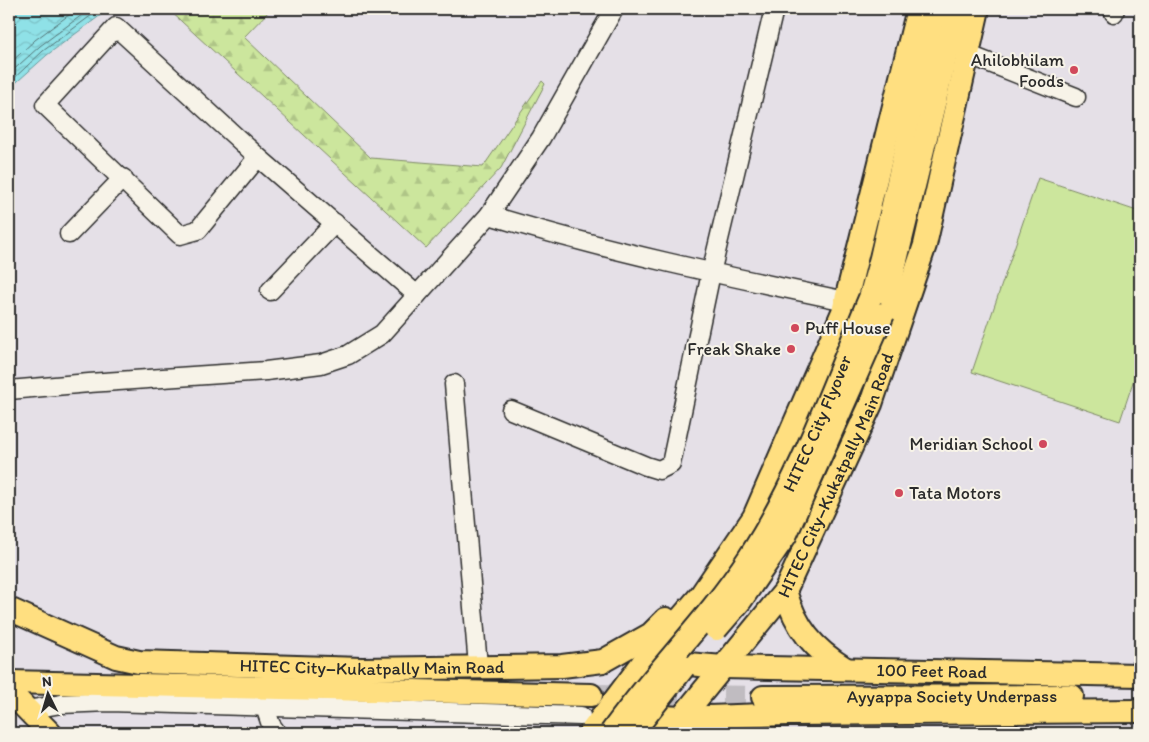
<svg xmlns="http://www.w3.org/2000/svg" width="1149" height="742" viewBox="0 0 1149 742" font-family="Itim,sans-serif">
  <style>
    .forest { fill: url(#forest-firs); stroke: #7c8864 }
    .park { fill: #cce69d; stroke: #7c8864 }
    .water { fill: url(#water-waves); stroke: #67989c }
    .lines { fill: none; stroke-linecap: round; stroke-linejoin: round }
    .shore { stroke: #537476; stroke-width: 1 }
    .major-tunnel { stroke: #c0bcc1; stroke-width: 22; stroke-dasharray: 22 11; stroke-linecap: butt }
    .minor-casing { stroke: #2b2b2b; stroke-width: 21 }
    .major-casing { stroke: #2b2b2b; stroke-width: 26 }
    .minor { stroke: #f7f3e8; stroke-width: 18 }
    .major { stroke: #ffdf80; stroke-width: 22 }
    .major-bridge-casing { stroke: #2b2b2b; stroke-width: 26; stroke-linecap: butt }
    .major-bridge { stroke: #ffdf80; stroke-width: 22 }
    .poi-dot { fill: #d1495b; stroke: #f7f3e8; stroke-width: 2 }
    .labels { text-anchor: middle; stroke-width: 4; stroke-linejoin: round; paint-order: stroke }
    .poi-label { font-size: 18px; fill: #2b2b2b; stroke: #f7f3e8; text-anchor: end }
    .street-label { font-size: 18px; fill: #2b2b2b; stroke: #f7f3e8 }
  </style>
  <defs>
    <pattern id="forest-firs" width="22" height="20" patternUnits="userSpaceOnUse" patternTransform="scale(1.25)"><rect width="22" height="20" fill="#cce69d"/><path d="M5 1l3.5 6h-7zM16 11l3.5 6h-7z" fill="#afc587"/></pattern>
    <pattern id="water-waves" width="16" height="10" patternUnits="userSpaceOnUse" patternTransform="scale(1.25)"><rect width="16" height="10" fill="#8fe1e7"/><path d="M0 5q4-4 8 0t8 0" fill="none" stroke="#7cc1c6"/></pattern>
  </defs>
  <rect width="100%" height="100%" fill="#e5e0e7"/>
  <filter id="ink" filterUnits="userSpaceOnUse"><feTurbulence type="fractalNoise" baseFrequency=".02" numOctaves="2"/><feDisplacementMap in="SourceGraphic" scale="10" xChannelSelector="R" yChannelSelector="G"/><feConvolveMatrix kernelMatrix="1 2 1 2 8 2 1 2 1" color-interpolation-filters="sRGB"/></filter>
  <g filter="url(#ink)">
    <path class="forest" d="M168,9H199L205,12L219,9H271L244,37L371,158L483,167L542,81L545,84L501,168L426,248Z"/>
    <path class="park" d="M1038,178L1140,212V361L1120,421L972,372Z"/>
    <path class="water" d="M9,9H109L47,55L9,89Z"/>
    <g class="lines">
      <g class="shore">
        <path d="M9,64L35,40L77,9"/>
        <path d="M9,74L40,46L90,9"/>
        <path d="M9,83L43,51L100,9"/>
      </g>
      <path class="major-tunnel" d="M591,695L763,697"/>
      <g class="minor-casing">
        <g id="minor">
          <path d="M1114,13L1115,9"/>
          <path d="M967,54L1076,97"/>
          <path d="M258,157L198,230L180,235L45,105L116,27L258,157L417,295"/>
          <path d="M489,215C607,251 726,276 846,301"/>
          <path d="M69,234L123,178"/>
          <path d="M270,291L335,223"/>
          <path d="M454,384L478,666"/>
          <path d="M9,390L89,383L266,371L321,364L348,355L382,334L489,215L541,138L614,9"/>
          <path d="M511,410L646,466L659,470L671,464L711,273L774,9"/>
          <path d="M265,707L271,725L277,733"/>
          <path d="M27,710L61,704L109,702L581,716"/>
        </g>
      </g>
      <g class="major-casing">
        <g id="major">
          <path d="M870,298L881,258L937,9"/>
          <path d="M883,314L957,9"/>
          <path d="M785,591C796,628 813,649 846,669"/>
          <path id="s1" d="M9,609L116,657L139,662L362,669L562,666L603,661L651,634L666,619"/>
          <path id="s2" d="M664,662L723,667L1140,675"/>
          <path d="M9,682L591,695"/>
          <path d="M9,691L50,733"/>
          <path id="s3" d="M763,697L1072,696"/>
          <path d="M629,715L681,718L790,714L1140,711"/>
          <path d="M590,733L644,661L701,595L754,517L843,312L918,9"/>
          <path id="s4" d="M669,733L785,591L871,404L925,245L978,9"/>
        </g>
      </g>
      <use href="#minor" class="minor"/>
      <use href="#major" class="major"/>
      <g class="major-bridge-casing">
        <g id="major-bridge">
          <path d="M716,629L741,600L785,536L883,314"/>
          <path id="s5" d="M611,733C654,672 708,621 749,558C800,481 834,383 870,298"/>
          <path d="M632,733L684,667"/>
        </g>
      </g>
      <use href="#major-bridge" class="major-bridge"/>
    </g>
  </g>
  <g class="poi-dot">
    <circle cx="1074" cy="70" r="5"/>
    <circle cx="795" cy="328" r="5"/>
    <circle cx="791" cy="349" r="5"/>
    <circle cx="1043" cy="444" r="5"/>
    <circle cx="899" cy="493" r="5"/>
  </g>
  <g class="labels">
    <g class="poi-label">
      <text x="1064" y="66">Ahilobhilam<tspan x="1064" dy="21">Foods</tspan></text>
      <text x="805" y="334" text-anchor="start">Puff House</text>
      <text x="781" y="355">Freak Shake</text>
      <text x="1033" y="450">Meridian School</text>
      <text x="909" y="499" text-anchor="start">Tata Motors</text>
    </g>
    <g class="street-label">
      <text dy="6" stroke="none"><textPath href="#s5" startOffset="374">HITEC City Flyover</textPath></text>
      <text dy="6" stroke="none"><textPath href="#s4" startOffset="310">HITEC City–Kukatpally Main Road</textPath></text>
      <text dy="6" stroke="none"><textPath href="#s1" startOffset="374">HITEC City–Kukatpally Main Road</textPath></text>
      <text dy="6" stroke="none"><textPath href="#s2" startOffset="268">100 Feet Road</textPath></text>
      <text dy="6" stroke="none"><textPath href="#s3" startOffset="189">Ayyappa Society Underpass</textPath></text>
    </g>
  </g>
  <rect width="1149" height="742" fill="none" stroke="#f7f3e8" stroke-width="30"/>
  <rect x="15" y="15" width="1119" height="712" fill="none" stroke="#2b2b2b" stroke-width="2" filter="url(#ink)"/>
  <g transform="translate(48 694) rotate(355)" stroke="#f7f3e8" stroke-width="4" paint-order="stroke">
  <path d="M0-4L9 19L0 12L-9 19Z" fill="#2b2b2b"/>
  <text y="-8" font-size="14" font-weight="bold" text-anchor="middle" fill="#2b2b2b">N</text>
  </g>
</svg>
